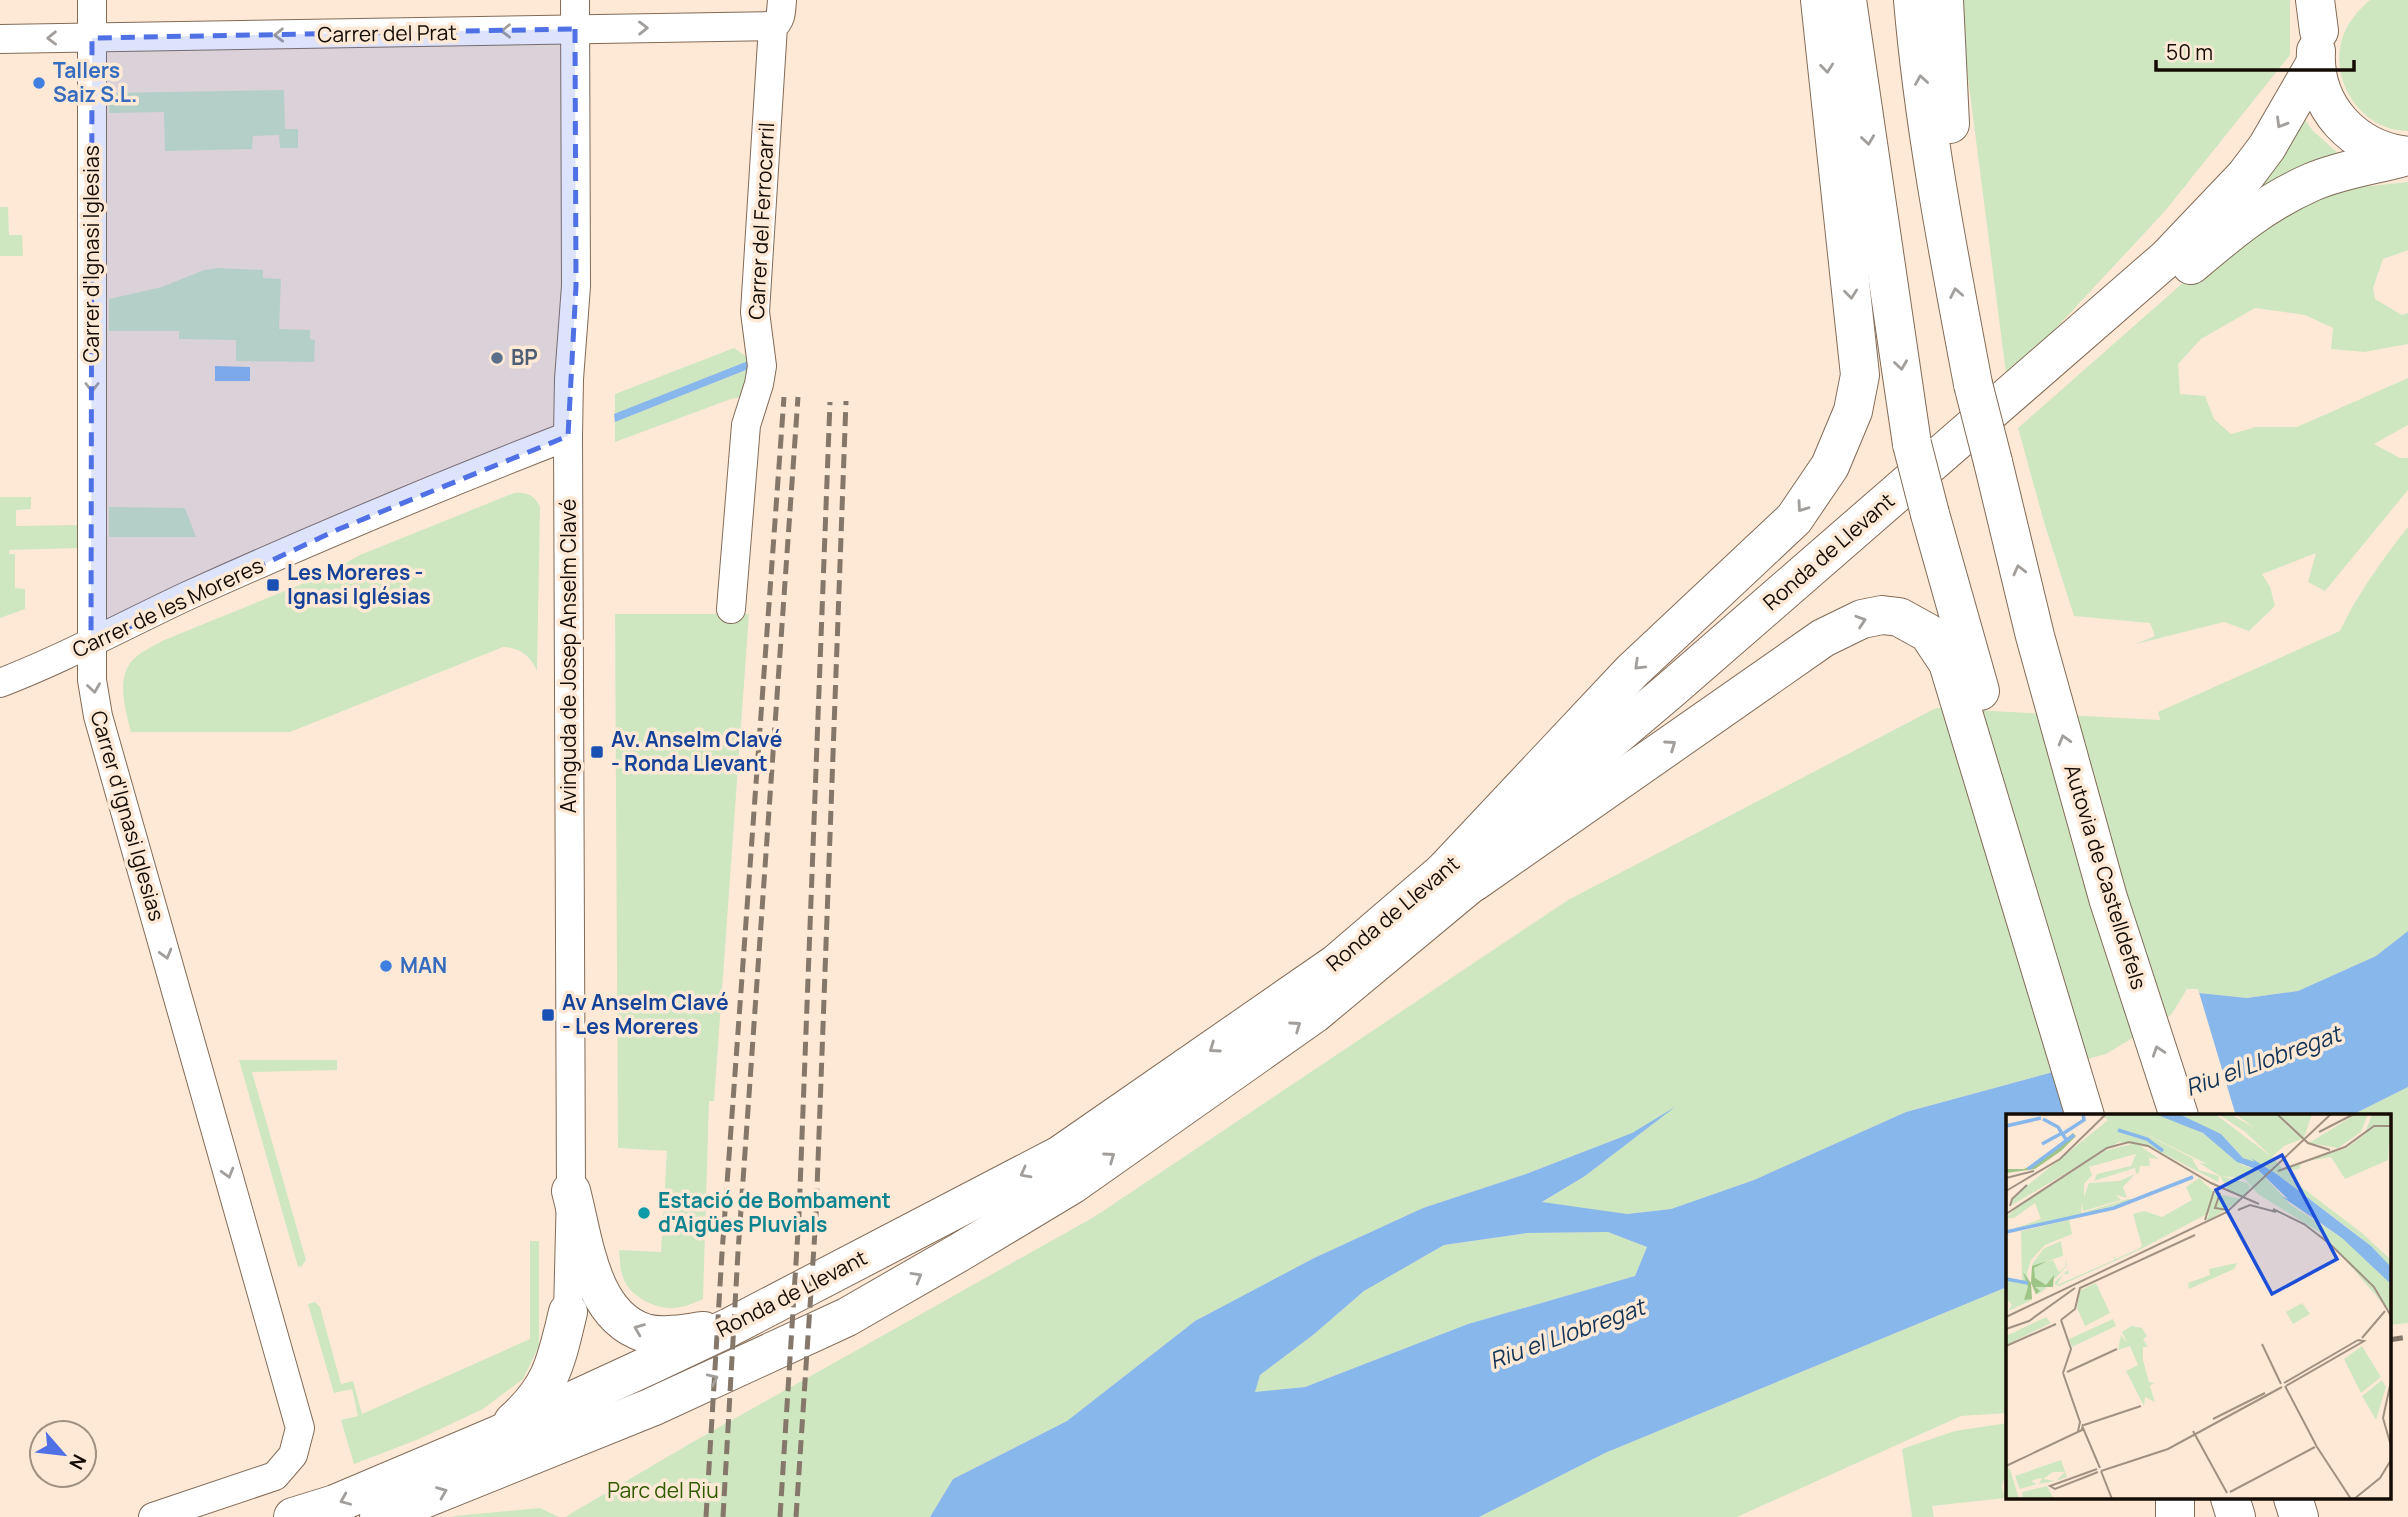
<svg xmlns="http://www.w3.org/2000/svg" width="2408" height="1517" viewBox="0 0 2408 1517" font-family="Manrope,sans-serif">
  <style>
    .green { fill: #cee7c0 }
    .water { fill: #87b7eb; fill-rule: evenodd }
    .pier { fill: #fee9d6 }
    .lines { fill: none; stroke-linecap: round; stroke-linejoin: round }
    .minor-casing { stroke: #826b57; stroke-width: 30 }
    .secondary-casing { stroke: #826b57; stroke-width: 40 }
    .motorway-casing { stroke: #826b57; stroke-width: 40 }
    .minor { stroke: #fff; stroke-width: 28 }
    .secondary { stroke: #fff; stroke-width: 38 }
    .motorway { stroke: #fff; stroke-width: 38 }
    .rail { stroke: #85776a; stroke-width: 5; stroke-dasharray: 14 7; stroke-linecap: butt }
    .motorway-bridge-casing { stroke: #826b57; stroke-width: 40; stroke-linecap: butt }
    .motorway-bridge { stroke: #fff; stroke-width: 38 }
    .oneway { stroke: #a19e9b }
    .marked { fill: #5071e6; fill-opacity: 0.2; stroke: #5071e6; stroke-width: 5; stroke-dasharray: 14 9; stroke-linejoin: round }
    .shop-dot { fill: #3f7fe0; stroke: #fee9d6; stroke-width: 2.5 }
    .service-dot { fill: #5c6f8a; stroke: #fee9d6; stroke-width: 2.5 }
    .transit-dot { fill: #1a4fb4; stroke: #fee9d6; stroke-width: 2.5 }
    .culture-dot { fill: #0f9aa8; stroke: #fee9d6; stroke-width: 2.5 }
    .labels { text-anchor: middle; stroke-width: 7; stroke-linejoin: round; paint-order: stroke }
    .street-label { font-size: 21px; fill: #150c05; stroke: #fee9d6 }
    .shop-label { font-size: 21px; font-weight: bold; fill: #366cbe; stroke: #fee9d6; text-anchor: start }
    .service-label { font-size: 21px; font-weight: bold; fill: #4e5e75; stroke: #fee9d6; text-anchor: start }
    .transit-label { font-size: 21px; font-weight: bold; fill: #164399; stroke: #fee9d6; text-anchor: start }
    .culture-label { font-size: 21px; font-weight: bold; fill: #0d838f; stroke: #fee9d6; text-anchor: start }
    .park-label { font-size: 21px; fill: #2f5a00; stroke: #fee9d6 }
    .water-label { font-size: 23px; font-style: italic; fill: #123456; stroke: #fee9d6 }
    .inset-river { fill: none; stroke: #87b7eb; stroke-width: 3.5 }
    .inset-road { fill: none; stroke: #a19182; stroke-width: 2 }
    .view { fill: #1d4ed8; fill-opacity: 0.15; stroke: #1d4ed8; stroke-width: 3.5 }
    .inset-edge { fill: none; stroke: #150c05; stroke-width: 3.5 }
  </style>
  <rect width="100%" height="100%" fill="#fee9d6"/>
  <g class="green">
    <path d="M1958,0H2290V55L2165,211L2007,381Z"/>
    <path d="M2370,0H2408V131C2358,131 2324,73 2346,29C2352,17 2360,9 2370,0Z"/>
    <path d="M284,90L285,129H298V148H280L279,135L253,136L252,149L165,151L164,112L109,113V93Z"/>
    <path d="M2304,118L2313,131L2338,153L2240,202Z"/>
    <path d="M2408,182V250L2383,259L2373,288L2375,299L2402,315L2408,313V344L2364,352L2331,349L2333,328L2305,315L2255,308L2201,339L2178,364L2180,394L2205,396L2214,419L2231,434L2256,427H2297L2408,378V425L2374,444L2400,458H2408V490L2325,591L2308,582L2316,553L2262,574L2270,587L2275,606L2249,631L2224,622L2136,644L2155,636L2150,623L2074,616L2044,522L2018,428L2235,237L2342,189Z"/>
    <path d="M0,207H8L9,235H22L23,256H0Z"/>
    <path d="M218,268L263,270V278L281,279L279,329L310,330V339L315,340L314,362L236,361V340L179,339V331H109V299L162,287L204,270Z"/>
    <path d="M734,348L753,361L742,397L731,399L615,442V422L751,368L748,361L615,414V394Z"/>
    <path d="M514,493C526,492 535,495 540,507L537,671C530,655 520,648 503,647L290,732H131C125,708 114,674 137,656C144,650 154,646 162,641L324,575L360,555Z"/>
    <path d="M0,497H31V509L16,510V526L79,525V548L9,550V554H15V588L25,589V609L0,618Z"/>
    <path d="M109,507L185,508L196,537H109Z"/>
    <path d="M2408,527V931L2376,956L2298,991L2247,998L2189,992L2174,1017L2108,1057L1906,1112L1754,1180L1671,1209L1627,1214L1541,1203L1585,1176L1668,1112L1632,1133L1526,1174L1423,1208L1314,1258L1195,1321L1067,1421L953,1479L930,1517H565L691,1443L1094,1217L1568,900L1936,708L2160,720L2158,712L2340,631C2358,593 2382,560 2408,527Z"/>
    <path d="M615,614H749L714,1101H709L703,1299C696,1302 688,1306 681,1307C662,1312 636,1300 626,1284C620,1274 620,1262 619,1250L661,1252L667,1151L618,1148Z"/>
    <path d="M239,1060H337V1070L252,1072L306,1260L302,1266L298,1267Z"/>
    <path d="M2408,1087V1323L2389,1325V1116H2350Z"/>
    <path d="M1608,1232L1647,1247L1635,1276L1468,1324L1305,1387L1254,1393L1260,1375L1313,1335L1364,1291L1444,1245L1527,1233Z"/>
    <path d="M530,1241H539V1346L523,1379L483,1409L419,1439L354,1464L341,1420L358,1416L352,1389L334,1393L308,1304L315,1302L320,1307L341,1384L353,1381L362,1414L530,1339Z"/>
    <path d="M2007,1287V1413L1961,1416L1737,1517H1479L1605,1453Z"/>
    <path d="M2007,1423V1477L2004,1479L2002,1487L2005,1498L1932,1506L1934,1517H1912L1902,1449L1955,1431Z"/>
    <path d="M540,1508L559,1517H451L455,1516Z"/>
  </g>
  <g class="water">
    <path d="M748,361L751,368L615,422L614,414Z"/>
    <path d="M215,366L250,367V381H215Z"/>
    <path d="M2408,931V1087L2350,1116H2007V1287L1605,1453L1479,1517H930L953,1479L1067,1421L1195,1321L1314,1258L1423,1208L1526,1174L1632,1133L1675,1107L1585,1176L1542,1202L1627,1214L1671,1209L1754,1180L1906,1112L2108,1057L2174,1017L2189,992L2247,998L2298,991L2376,956ZM1608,1232L1647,1247L1635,1276L1468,1324L1305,1387L1255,1392L1260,1375L1313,1335L1364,1291L1444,1245L1527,1233Z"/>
  </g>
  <path class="pier" d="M2187,989H2198L2236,1116H2070L2055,1068L2106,1054L2171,1015Z"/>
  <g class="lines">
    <g class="minor-casing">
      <g id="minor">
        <path d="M92,0V680L98,716L300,1428L293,1455L275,1476L153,1517"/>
        <path d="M0,39L773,26"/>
        <path d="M731,609L746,425L759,384L762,366L755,312L773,26C782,20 781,10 782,0"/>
        <path d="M0,683C65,658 125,625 187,596C313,539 440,486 568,436"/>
        <path d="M568,1312L571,1191L568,436L569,379L576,286L575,0"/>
      </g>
    </g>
    <g class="secondary-casing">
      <g id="secondary">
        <path d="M2316,51C2313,107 2354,150 2408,156"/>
        <path d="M2191,265C2230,232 2264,203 2312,182C2342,169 2376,165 2407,156"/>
        <path d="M571,1191C584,1239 590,1316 645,1333C664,1338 686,1333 704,1331"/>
        <path d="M513,1422C552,1387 556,1362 568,1312"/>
        <path d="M293,1517L335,1504L498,1435L652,1364L730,1327L1060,1155L1337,963L1443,872L1558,785L1669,691L2167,258L2246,175L2267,147L2315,64"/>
        <path d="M379,1517L652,1407L847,1317L960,1252L1073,1184L1314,1014L1498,861"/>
      </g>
    </g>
    <g class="motorway-casing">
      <g id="motorway">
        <path d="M1847,0L1912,444"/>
        <path d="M1913,0C1924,129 1949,257 1973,384"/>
        <path d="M1944,0L1950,124"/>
        <path d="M2315,0L2319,31"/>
        <path d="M1993,462L2035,636L2108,898L2179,1116"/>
        <path d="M1930,514L1980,691"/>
        <path d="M1443,872L1632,671L1794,519L1830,466L1853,411L1860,375L1820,0"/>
        <path d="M1474,882L1823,638L1862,619L1882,615L1899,617L1928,633L1948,663L2085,1116"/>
        <path d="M2230,1498L2236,1517"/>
        <path d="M2293,1498L2299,1517"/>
        <path d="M2175,1517V1498"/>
      </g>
    </g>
    <use href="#minor" class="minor"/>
    <use href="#secondary" class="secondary"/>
    <use href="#motorway" class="motorway"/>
    <g class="rail">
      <path d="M2389,1340L2408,1337"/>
      <path d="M706,1517L722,1253L784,397"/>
      <path d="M723,1517L738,1252L798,397"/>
      <path d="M780,1517L799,1215L830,402"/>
      <path d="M796,1517L816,1216L846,401"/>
    </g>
    <g class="motorway-bridge-casing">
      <g id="motorway-bridge">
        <path d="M1973,384L1993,462"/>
        <path d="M1912,444L1930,514"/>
      </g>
    </g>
    <use href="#motorway-bridge" class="motorway-bridge"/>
  </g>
  <defs><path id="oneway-chevron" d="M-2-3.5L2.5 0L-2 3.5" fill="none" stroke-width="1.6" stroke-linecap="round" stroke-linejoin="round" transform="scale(1.75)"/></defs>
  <g class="oneway">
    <use href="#oneway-chevron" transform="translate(643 28) rotate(-1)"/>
    <use href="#oneway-chevron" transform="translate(506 31) rotate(179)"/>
    <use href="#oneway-chevron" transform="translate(279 35) rotate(179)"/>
    <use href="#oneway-chevron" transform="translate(52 38) rotate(179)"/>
    <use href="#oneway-chevron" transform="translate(1827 68) rotate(84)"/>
    <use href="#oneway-chevron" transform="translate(1921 80) rotate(-99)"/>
    <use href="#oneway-chevron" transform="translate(2281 123) rotate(121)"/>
    <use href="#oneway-chevron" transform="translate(1868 140) rotate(82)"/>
    <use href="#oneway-chevron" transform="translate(1956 293) rotate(-101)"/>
    <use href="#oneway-chevron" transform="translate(1851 294) rotate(84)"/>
    <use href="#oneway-chevron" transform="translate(1901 365) rotate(82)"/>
    <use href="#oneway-chevron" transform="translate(92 387) rotate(90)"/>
    <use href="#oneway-chevron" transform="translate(1802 507) rotate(125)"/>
    <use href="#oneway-chevron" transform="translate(2019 570) rotate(-104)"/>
    <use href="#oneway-chevron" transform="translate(1861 621) rotate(-18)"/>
    <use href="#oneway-chevron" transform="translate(1639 665) rotate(136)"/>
    <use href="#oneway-chevron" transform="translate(94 688) rotate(82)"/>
    <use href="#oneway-chevron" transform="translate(2064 740) rotate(-106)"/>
    <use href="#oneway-chevron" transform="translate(1671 745) rotate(-35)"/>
    <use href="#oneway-chevron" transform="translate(166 954) rotate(74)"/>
    <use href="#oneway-chevron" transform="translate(1296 1026) rotate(-35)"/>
    <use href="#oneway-chevron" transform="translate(1214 1048) rotate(145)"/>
    <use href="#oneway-chevron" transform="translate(2158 1051) rotate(-108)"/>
    <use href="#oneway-chevron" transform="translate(1110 1157) rotate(-35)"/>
    <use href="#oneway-chevron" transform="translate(228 1173) rotate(74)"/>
    <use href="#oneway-chevron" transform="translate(1025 1173) rotate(152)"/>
    <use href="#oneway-chevron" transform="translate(917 1277) rotate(-30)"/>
    <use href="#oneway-chevron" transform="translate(639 1329) rotate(-158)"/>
    <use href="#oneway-chevron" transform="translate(713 1379) rotate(-25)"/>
    <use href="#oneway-chevron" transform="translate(442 1492) rotate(-22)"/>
    <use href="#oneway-chevron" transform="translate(345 1500) rotate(157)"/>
  </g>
  <path class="marked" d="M575,29L576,286L568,436L339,529L91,645L92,38Z"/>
  <g class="shop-dot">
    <circle cx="39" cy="83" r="7"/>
    <circle cx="386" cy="966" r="7"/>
  </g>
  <circle class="service-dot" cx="497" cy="358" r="7"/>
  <g class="transit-dot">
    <rect x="266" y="578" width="14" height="14" rx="3.5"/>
    <rect x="590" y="745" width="14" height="14" rx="3.5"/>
    <rect x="541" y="1008" width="14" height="14" rx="3.5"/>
  </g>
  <circle class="culture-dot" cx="644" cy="1213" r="7"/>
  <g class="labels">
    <g class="street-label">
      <text transform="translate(387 34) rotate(-1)" y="7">Carrer del Prat</text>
      <text transform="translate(762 221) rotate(-87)" y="7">Carrer del Ferrocarril</text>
      <text transform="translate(92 254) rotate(-90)" y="7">Carrer d'Ignasi Iglesias</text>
      <text transform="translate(1829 552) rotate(-41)" y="7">Ronda de Llevant</text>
      <text transform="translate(168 608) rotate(-25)" y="7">Carrer de les Moreres</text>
      <text transform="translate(569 656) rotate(-90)" y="7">Avinguda de Josep Anselm Clavé</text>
      <text transform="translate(127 816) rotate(74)" y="7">Carrer d'Ignasi Iglesias</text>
      <text transform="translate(2105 877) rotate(73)" y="7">Autovia de Castelldefels</text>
      <text transform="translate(1393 914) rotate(-40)" y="7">Ronda de Llevant</text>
      <text transform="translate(792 1294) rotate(-27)" y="7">Ronda de Llevant</text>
    </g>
    <g class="shop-label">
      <text x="53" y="78">Tallers<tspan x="53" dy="24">Saiz S.L.</tspan></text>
      <text x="400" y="973">MAN</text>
    </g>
    <g class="service-label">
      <text x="511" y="365">BP</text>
    </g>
    <g class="transit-label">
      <text x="287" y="580">Les Moreres -<tspan x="287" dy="24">Ignasi Iglésias</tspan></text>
      <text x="611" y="747">Av. Anselm Clavé<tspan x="611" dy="24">- Ronda Llevant</tspan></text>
      <text x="562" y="1010">Av Anselm Clavé<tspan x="562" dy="24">- Les Moreres</tspan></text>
    </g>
    <g class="culture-label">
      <text x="658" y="1208">Estació de Bombament<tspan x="658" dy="24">d'Aigües Pluvials</tspan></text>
    </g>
    <g class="park-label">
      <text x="663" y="1498">Parc del Riu</text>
    </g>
    <g class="water-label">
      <text transform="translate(2263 1061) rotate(-20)" y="8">Riu el Llobregat</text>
      <text transform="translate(1567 1334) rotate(-20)" y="8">Riu el Llobregat</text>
    </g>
  </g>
  <g transform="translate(2006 1114)">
    <rect width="385" height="385" fill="#fee9d6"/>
    <path d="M93,0H149L176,9L197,19L236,51L252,56L285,91L336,124L378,161L385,170V199L318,121L252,80L239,65L215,62L241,69L244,73L238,83L222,76L214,62L193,49L201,50L125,13L192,47L186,45L193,56L213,62L212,68L147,34L113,28L6,91V85L22,71L102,6ZM169,0H209L266,43L238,17L212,0H224L249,14L229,0H306L298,24L278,32L266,43L278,56L291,49L339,35L358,21L366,0H385L382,46L339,65L325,43L296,48L293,55L281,57L286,62L291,59L285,65L356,119L385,146V153L354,123L272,61L237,44L215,20ZM350,0H362L355,18L332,34L303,29ZM130,29L153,45L143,44L144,52H134L133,58L130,60L129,54L88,67L91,60L125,52L130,40L83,53L86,61L78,70V83L83,69L113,67L129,60L117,73L121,84L110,81L115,86L77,97L76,89L75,99L122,85L134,86L0,118L35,105L29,89L8,104H0L10,94L98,37ZM193,64L210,80L236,85L200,108L203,99L133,136L53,172L49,171V168L56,161L62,156L63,160H57L51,171L108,146V142L110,145L132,135L136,132L127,100L138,97L156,103L186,86L180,73ZM63,106L66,120L39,131L25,146L21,159L26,186L2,197L6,191L0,184V147L1,165L16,167L15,117ZM55,127L57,142L25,152L37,135ZM59,144L61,151L60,153L36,178L30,181L25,168L27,151L47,146L53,158L60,152ZM231,149L228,155L183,175L182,169L204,161L203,155ZM90,169L104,199L79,212L71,194L73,177ZM296,189L304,200L287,210L280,198ZM40,203L45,209L0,231V222ZM107,205L110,212L66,233L63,225ZM125,212L136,214L141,222L137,225L142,233H137V246L143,268L148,269L144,272L149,288L139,283L138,292L120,257L132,251L124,232L112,236L115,221L121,229L116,218ZM356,232L375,263L355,279L338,245ZM376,266L380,273L370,306L356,282ZM55,346L61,363L50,367L59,358H47L37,365L49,367L33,370L36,364L31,365L25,367L31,370L14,375L9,362ZM1,354L4,355L13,385H0ZM41,372L48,385H17L16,378Z" fill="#cee7c0"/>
    <path d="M67,19L70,22L55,37L29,55L0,59V55H18L31,49ZM41,147L28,154L29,164L40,171L48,161L47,173H29L34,177L30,180L25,169L26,185L18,186L22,173L17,158L25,169L26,152Z" fill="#9fc488"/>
    <path d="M149,0L175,1L215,20L237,44L249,48L245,44L272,61L365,132L385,153V170L336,124L275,82L282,85L252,56L231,48L197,19Z" fill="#87b7eb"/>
    <path class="inset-river" d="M37,5L52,13L61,27M0,12L35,4M112,16L141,25L157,37M58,19L78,6L77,0M36,30L56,19M22,55L68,21M0,118L108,94L187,63M0,165L22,169"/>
    <path class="inset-road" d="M271,0L302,29L324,36M313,18L348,0M272,57L339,33L368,12H385M0,64L28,57M0,77L54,45L100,0M214,79L209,94L222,96M4,92L6,85L21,71M267,95L298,110L324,130L368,173L385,202M232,96L244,91L270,98M0,100L101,34L123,28L142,32L205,69L253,90M199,106L208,77M0,203L221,98L325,0M55,206L69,195L74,174L189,121M55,206L65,235L57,259M0,215L23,207L69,174M356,224L379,197M256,230L275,270M0,232L50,210M61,258L111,235M57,259L74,308L72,317M385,267L377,304L385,332M278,269L352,226M279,272L311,333L345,385M280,272L358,227L352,226M207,305L259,279M78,311L135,292M77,314L94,354M187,317L221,379M0,352L76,316L77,310M91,355L44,372L49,375L92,358M95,357L162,335L276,273M95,357L106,385M224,378L309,333M348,385L374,364L385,346"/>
    <path class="view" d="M276,41L331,145L266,180L210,76Z"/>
    <rect width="385" height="385" class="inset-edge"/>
  </g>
  <g transform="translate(63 1454) rotate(118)"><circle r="33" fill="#fee9d6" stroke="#a19182" stroke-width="2"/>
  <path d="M0-5L12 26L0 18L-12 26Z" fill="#5071e6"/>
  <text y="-10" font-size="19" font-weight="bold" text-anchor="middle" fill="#150c05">N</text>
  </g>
  <path d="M2156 60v10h198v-10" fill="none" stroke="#150c05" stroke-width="3.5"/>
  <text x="2166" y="60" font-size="21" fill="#150c05" stroke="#fee9d6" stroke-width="5" paint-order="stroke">50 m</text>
</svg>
